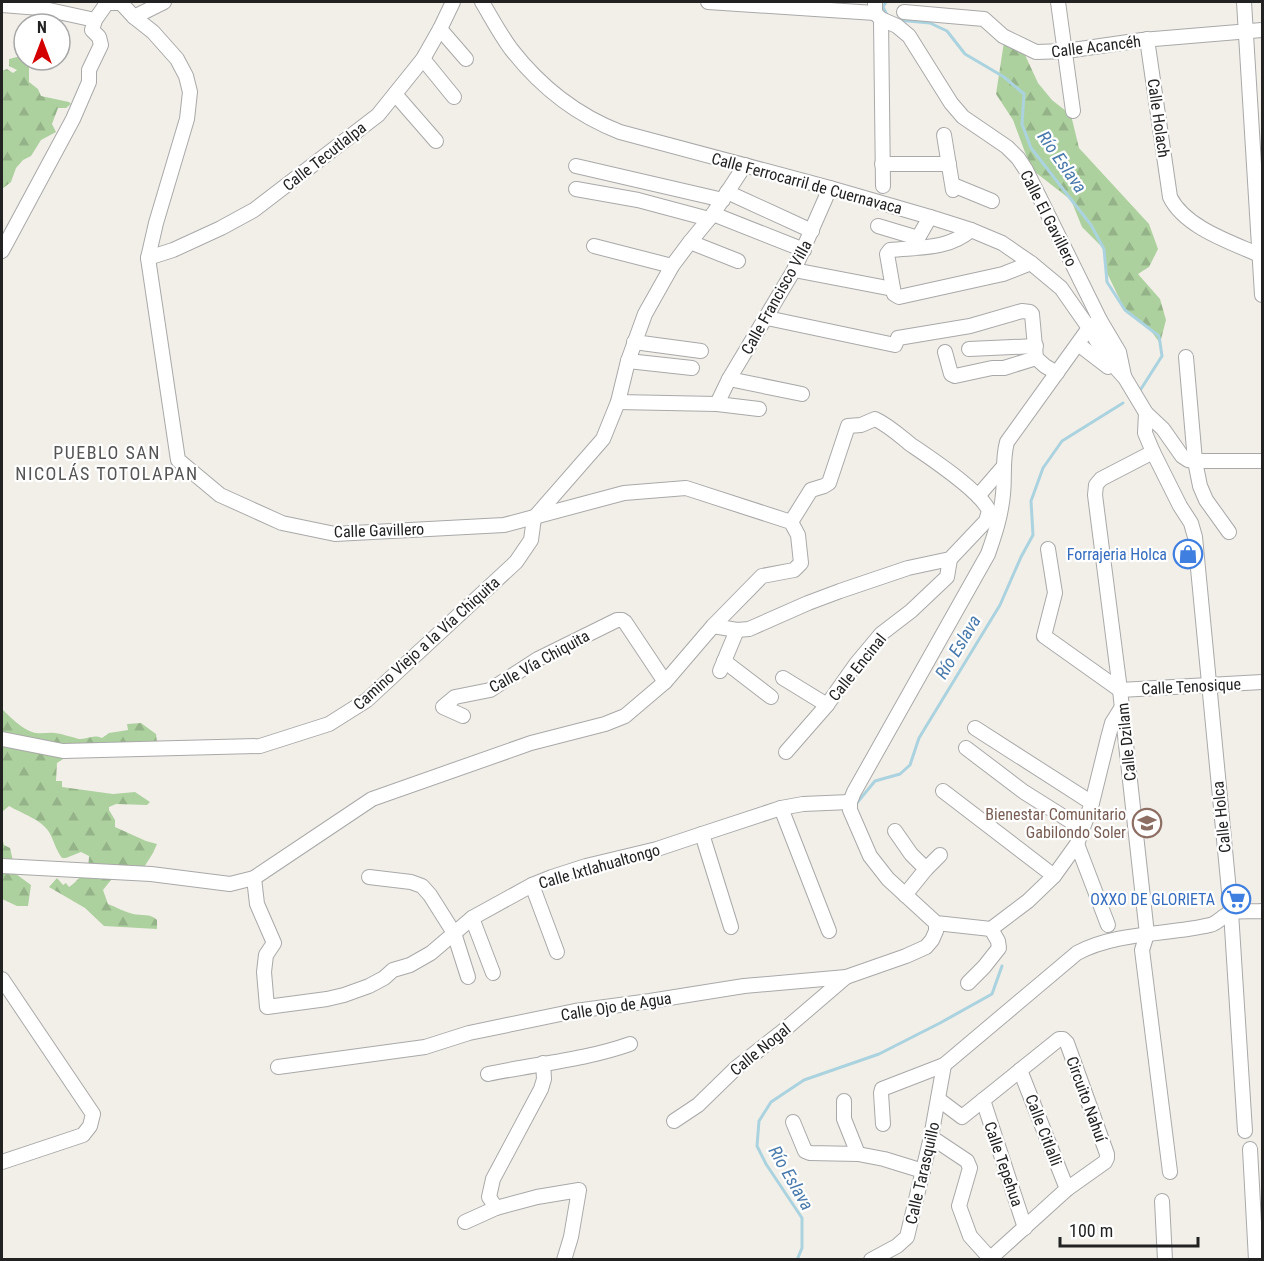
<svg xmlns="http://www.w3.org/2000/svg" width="1264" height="1261" viewBox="0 0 1264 1261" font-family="'Roboto Condensed',sans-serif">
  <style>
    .forest { fill: url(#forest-firs) }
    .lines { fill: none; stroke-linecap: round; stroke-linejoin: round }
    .stream { stroke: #aad3df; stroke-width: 3 }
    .minor-casing { stroke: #a9a9a9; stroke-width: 16 }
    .minor { stroke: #fff; stroke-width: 14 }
    .labels { text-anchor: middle; stroke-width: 4.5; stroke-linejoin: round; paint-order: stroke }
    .street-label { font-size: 16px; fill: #222; stroke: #fff }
    .shop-label { font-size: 16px; fill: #366cbe; stroke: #fff; text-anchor: end }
    .education-label { font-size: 16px; fill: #785e54; stroke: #fff; text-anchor: end }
    .water-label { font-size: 18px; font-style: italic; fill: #4a7aab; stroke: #fff }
    .neighbourhood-label { font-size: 18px; letter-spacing: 1.5px; fill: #555; stroke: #fff }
  </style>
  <defs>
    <pattern id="forest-firs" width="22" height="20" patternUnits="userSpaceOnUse" patternTransform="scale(1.5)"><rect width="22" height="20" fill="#add19e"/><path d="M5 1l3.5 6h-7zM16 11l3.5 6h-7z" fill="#95b388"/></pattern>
  </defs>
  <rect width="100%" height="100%" fill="#f2efe9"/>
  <g class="forest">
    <path d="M1004,42L1024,49L1026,57L1038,83L1052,100L1071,115L1079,148L1149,224L1158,249L1149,267L1138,274L1160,299L1166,320L1160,343L1148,327L1125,310L1106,271L1104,249L1082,227L1071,200L1035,172L1026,155L1013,120L996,94Z"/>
    <path d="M24,54V60H31L29,63V82L38,89L41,96L69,102L71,104L66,108H58L52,124L56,132L41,140L31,156L23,160L16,168L11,182L2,189V62L3,61L2,71L7,69L13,73L17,70L9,66V59L21,56Z"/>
    <path d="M2,709C10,717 24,731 36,733C42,734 49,732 55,733C63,734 71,737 79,739C87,740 92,734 102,738L109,733L128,730L127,724L141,723L156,734L157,742L152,746L88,743L57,763L56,781H62V787L113,794L135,792L150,802L147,805L116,804L109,807V810L115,820V827L146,841L157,844L153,853L141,872L115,875L103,890L108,904C116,907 125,912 133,914C142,916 150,913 157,920V929L104,926L85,908L49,887L57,878L63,885L66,883L69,887C77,882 80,875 88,872L89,856L81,852L66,858H62C56,850 54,841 49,832C42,820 21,813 9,806L2,812Z"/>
    <path d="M2,837L4,845L10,848L16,874L31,885L28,906H17L2,899Z"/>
  </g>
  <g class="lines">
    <g class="stream">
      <path d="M886,2L883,7L887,15"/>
      <path d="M897,20L930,23L947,31L965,54L1004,77L1024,94L1022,124L1031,148L1091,225L1104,249L1107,282L1125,310L1159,336L1162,356L1141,389"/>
      <path d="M856,804L875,781L900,774L910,765L919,738L1000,605L1021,557L1033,535L1031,501L1043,468L1062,441L1123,403"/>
      <path d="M797,1260L802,1248V1218L766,1164L757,1146L759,1121L771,1102L804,1080L879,1054L940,1023L992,994L1002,966"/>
    </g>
    <g class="minor-casing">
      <g id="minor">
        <path d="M482,2C491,17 500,34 511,49C539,85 576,115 620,132L830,188L930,217L971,230L1002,243L1031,263L1061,288L1089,328L1108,359L1125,378L1146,413L1163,429L1182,456L1188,460L1195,461H1262"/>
        <path d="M708,2L875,13"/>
        <path d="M875,2V13L881,19L897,26L909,36L951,103L963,117L1007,147L1018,158L1026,170L1100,320L1119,352L1124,376"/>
        <path d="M1058,2L1073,111"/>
        <path d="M1244,2L1262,295"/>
        <path d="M107,3H121L134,17L153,32L177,59L186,76L190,92L187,119L156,223L148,258L178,460L220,495L282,523L335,534L504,525L624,493L686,488L791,522L798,535L801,563L794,570L762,576L713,626L665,682L625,622L622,620H617L538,659L490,690L455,697L443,707L463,716"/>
        <path d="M2,5L40,8L95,20"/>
        <path d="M904,12L984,19L1003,36L1036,52L1066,51L1142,40L1262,30"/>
        <path d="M134,17L164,2"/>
        <path d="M881,19L883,186"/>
        <path d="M440,29L466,59"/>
        <path d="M1147,39L1170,197C1185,228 1233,243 1262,256"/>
        <path d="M423,59L454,97"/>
        <path d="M395,94L436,141"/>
        <path d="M944,135L953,190"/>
        <path d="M882,164H949"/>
        <path d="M576,166L723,200"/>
        <path d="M953,185L992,201"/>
        <path d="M576,189L638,200L709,219"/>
        <path d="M727,192L812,231"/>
        <path d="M713,214L804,250"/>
        <path d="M878,226L918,238L930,217"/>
        <path d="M971,230C947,250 920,247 890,250L887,254L894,294L899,297L1003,274L1031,263"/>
        <path d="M690,242L738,261"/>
        <path d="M594,246L672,266"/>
        <path d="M2,251L73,119L89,82V70L101,45L99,37L92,30L95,20L107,3"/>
        <path d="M148,258L173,250L221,228L254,210L378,115L423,59L440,29L453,2"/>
        <path d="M794,270L893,289"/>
        <path d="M767,318L895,345L898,338L970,326L1022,311L1030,312L1032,314L1036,358L1045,366L1057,373"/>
        <path d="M634,342L701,351"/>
        <path d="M1078,344L1108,367"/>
        <path d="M969,349L1036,346"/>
        <path d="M945,352L951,374L955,376L992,368H1004L1036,358"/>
        <path d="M1186,357L1195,461L1200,486L1206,500L1229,532"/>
        <path d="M628,361L692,368"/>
        <path d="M729,379L802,394"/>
        <path d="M618,402L717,404L759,409"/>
        <path d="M717,404L729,379L794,270L830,188"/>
        <path d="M1146,413L1145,433L1153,452L1180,506L1191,523L1195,537L1231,912L1245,1131"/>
        <path d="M1153,452L1101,479L1096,485L1095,495L1120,690L1147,934L1142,950L1170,1172"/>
        <path d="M978,496L1004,466"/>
        <path d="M1048,549L1055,593L1044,636L1120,690L1262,682"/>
        <path d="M713,626L737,630L749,629L808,603L840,591L908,568L950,559L986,521L989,511C981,491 929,457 910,444C899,435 888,425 875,419L861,425L848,426L829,483L824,486L811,490L791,522"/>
        <path d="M724,661L771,697"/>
        <path d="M720,671L737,630"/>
        <path d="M783,678L827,705"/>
        <path d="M975,728L1092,803"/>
        <path d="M2,739L63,751L260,746L329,724L367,700L516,562L531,540L534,518L603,439L618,402L628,361L645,314L672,266L690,242L713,214L745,165"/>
        <path d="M966,748L1024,792L1083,829"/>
        <path d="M786,752L827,705L856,664L881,634L911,611L947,577L950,559"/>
        <path d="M943,791L1054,876"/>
        <path d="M781,808L829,931"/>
        <path d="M895,831L911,854L926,869"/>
        <path d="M702,834L731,927"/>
        <path d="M1077,844L1108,925"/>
        <path d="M2,866L151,874L230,884L254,878L372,799L531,743L605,724L625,716L665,682"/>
        <path d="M369,877L411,882L422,886L430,895L454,933L468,977"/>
        <path d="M254,878L257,904L274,943L266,955L264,972L267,1007L327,999L344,995L369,986L384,978L393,970L410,965L431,953L472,918L532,885L552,877L586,866L657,849L702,834L781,808L803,804L850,802"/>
        <path d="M532,885L557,952"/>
        <path d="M905,895L926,869L940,855"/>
        <path d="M472,918L493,973"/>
        <path d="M991,929L936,923L888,879L870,856L850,810V802L854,792L988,554C995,534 1001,516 1003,494C1005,477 1002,460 1007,442L1089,328L1100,320"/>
        <path d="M991,929L1028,901L1054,876L1077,844L1092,803L1108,738L1112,723L1122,707"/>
        <path d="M2,979L93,1114L90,1126L83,1135L2,1162"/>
        <path d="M968,983L984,967L999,948L998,941L991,929"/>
        <path d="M278,1067L425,1047L469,1033L575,1011L650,1001L744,986L846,977L906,956L926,947L932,940L936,931V923"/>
        <path d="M1020,1070L1067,1189"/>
        <path d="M488,1074C535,1064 585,1060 630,1044"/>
        <path d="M983,1100L1025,1228"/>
        <path d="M844,1101V1119L858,1154"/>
        <path d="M674,1121L698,1105L736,1068L783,1031L846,977"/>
        <path d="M793,1122L805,1151L810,1153L858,1154L884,1159L923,1171"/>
        <path d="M883,1124L881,1093L882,1089L944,1065L1077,953C1116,932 1167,935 1210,925C1218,923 1222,916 1230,913C1237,910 1254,912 1262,911"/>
        <path d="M931,1137L967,1161L970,1168L959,1206L970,1236L988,1256H993L1067,1189L1105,1162L1107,1158V1154L1067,1043L1063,1039H1059L962,1117L938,1099"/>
        <path d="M1250,1149L1256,1260"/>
        <path d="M1162,1201L1165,1260"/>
        <path d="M496,1208L489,1197L493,1179L541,1089L544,1079L543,1063"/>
        <path d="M465,1222L496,1208L537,1197L579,1190L571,1237L564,1260"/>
        <path d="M871,1260L897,1246L907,1237L931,1137L944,1065"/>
      </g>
    </g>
    <use href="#minor" class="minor"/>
  </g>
  <defs>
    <g id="shop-ring" transform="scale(1.5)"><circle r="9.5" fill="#fff" stroke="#3f7fe0" stroke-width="1.5"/><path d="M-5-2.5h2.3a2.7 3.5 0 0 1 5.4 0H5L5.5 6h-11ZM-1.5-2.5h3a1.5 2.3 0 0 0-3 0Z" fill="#3f7fe0"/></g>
    <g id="school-ring" transform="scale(1.5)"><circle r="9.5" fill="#fff" stroke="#8d6e63" stroke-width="1.5"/><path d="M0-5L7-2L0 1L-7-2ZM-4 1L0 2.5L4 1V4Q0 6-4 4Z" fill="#8d6e63"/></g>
    <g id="supermarket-ring" transform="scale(1.5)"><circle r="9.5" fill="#fff" stroke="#3f7fe0" stroke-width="1.5"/><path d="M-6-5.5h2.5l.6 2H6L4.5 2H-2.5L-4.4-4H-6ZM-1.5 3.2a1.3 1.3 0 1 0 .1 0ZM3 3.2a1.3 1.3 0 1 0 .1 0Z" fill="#3f7fe0"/></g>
  </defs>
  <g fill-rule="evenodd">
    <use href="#shop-ring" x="1188" y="554"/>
    <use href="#school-ring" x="1147" y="823"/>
    <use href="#supermarket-ring" x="1236" y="899"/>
  </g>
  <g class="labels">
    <g class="street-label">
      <text transform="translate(1096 46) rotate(-7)" y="6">Calle Acancéh</text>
      <text transform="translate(1159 118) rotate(82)" y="6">Calle Holach</text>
      <text transform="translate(324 156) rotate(-38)" y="6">Calle Tecutlalpa</text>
      <text transform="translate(807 183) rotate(15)" y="6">Calle Ferrocarril de Cuernavaca</text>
      <text transform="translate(1049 218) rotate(63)" y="6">Calle El Gavillero</text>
      <text transform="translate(776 297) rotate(-61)" y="6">Calle Francisco Villa</text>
      <text transform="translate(379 530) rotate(-2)" y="6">Calle Gavillero</text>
      <text transform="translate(426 643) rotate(-42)" y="6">Camino Viejo a la Vía Chiquita</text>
      <text transform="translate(539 661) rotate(-29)" y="6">Calle Vía Chiquita</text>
      <text transform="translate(857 667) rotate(-51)" y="6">Calle Encinal</text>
      <text transform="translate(1191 686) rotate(-3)" y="6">Calle Tenosique</text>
      <text transform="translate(1126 742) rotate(-96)" y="6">Calle Dzilam</text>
      <text transform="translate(1221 817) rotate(-96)" y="6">Calle Holca</text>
      <text transform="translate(599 866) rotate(-16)" y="6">Calle Ixtlahualtongo</text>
      <text transform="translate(616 1006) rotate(-9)" y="6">Calle Ojo de Agua</text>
      <text transform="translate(760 1049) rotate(-39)" y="6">Calle Nogal</text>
      <text transform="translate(1087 1099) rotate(70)" y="6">Circuito Nahuí</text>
      <text transform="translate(1044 1130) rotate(69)" y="6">Calle Citlalli</text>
      <text transform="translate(1004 1164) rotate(71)" y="6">Calle Tepehua</text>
      <text transform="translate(922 1173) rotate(-77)" y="6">Calle Tarasquillo</text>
    </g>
    <g class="shop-label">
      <text x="1167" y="560">Forrajeria Holca</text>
      <text x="1215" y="905">OXXO DE GLORIETA</text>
    </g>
    <g class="education-label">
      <text x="1126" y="820">Bienestar Comunitario<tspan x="1126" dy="18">Gabilondo Soler</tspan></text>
    </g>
    <g class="water-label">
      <text transform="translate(1062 162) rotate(55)" y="6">Río Eslava</text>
      <text transform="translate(958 647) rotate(-59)" y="6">Río Eslava</text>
      <text transform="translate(791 1178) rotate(60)" y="6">Río Eslava</text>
    </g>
    <g class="neighbourhood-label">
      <text x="107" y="459">PUEBLO SAN<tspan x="107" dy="21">NICOLÁS TOTOLAPAN</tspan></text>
    </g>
  </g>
  <rect width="1264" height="1261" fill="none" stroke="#222222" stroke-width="6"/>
  <g transform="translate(42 42)"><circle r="28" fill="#ffffff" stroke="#a7a7a7" stroke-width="1.5"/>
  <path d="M0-4.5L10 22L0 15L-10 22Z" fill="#d40000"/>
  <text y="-9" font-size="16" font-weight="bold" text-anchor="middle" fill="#222222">N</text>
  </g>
  <path d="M1060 1237v9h138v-9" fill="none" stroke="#222222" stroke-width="3"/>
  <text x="1069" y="1237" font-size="18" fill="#222222" stroke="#ffffff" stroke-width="4.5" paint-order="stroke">100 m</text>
</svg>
